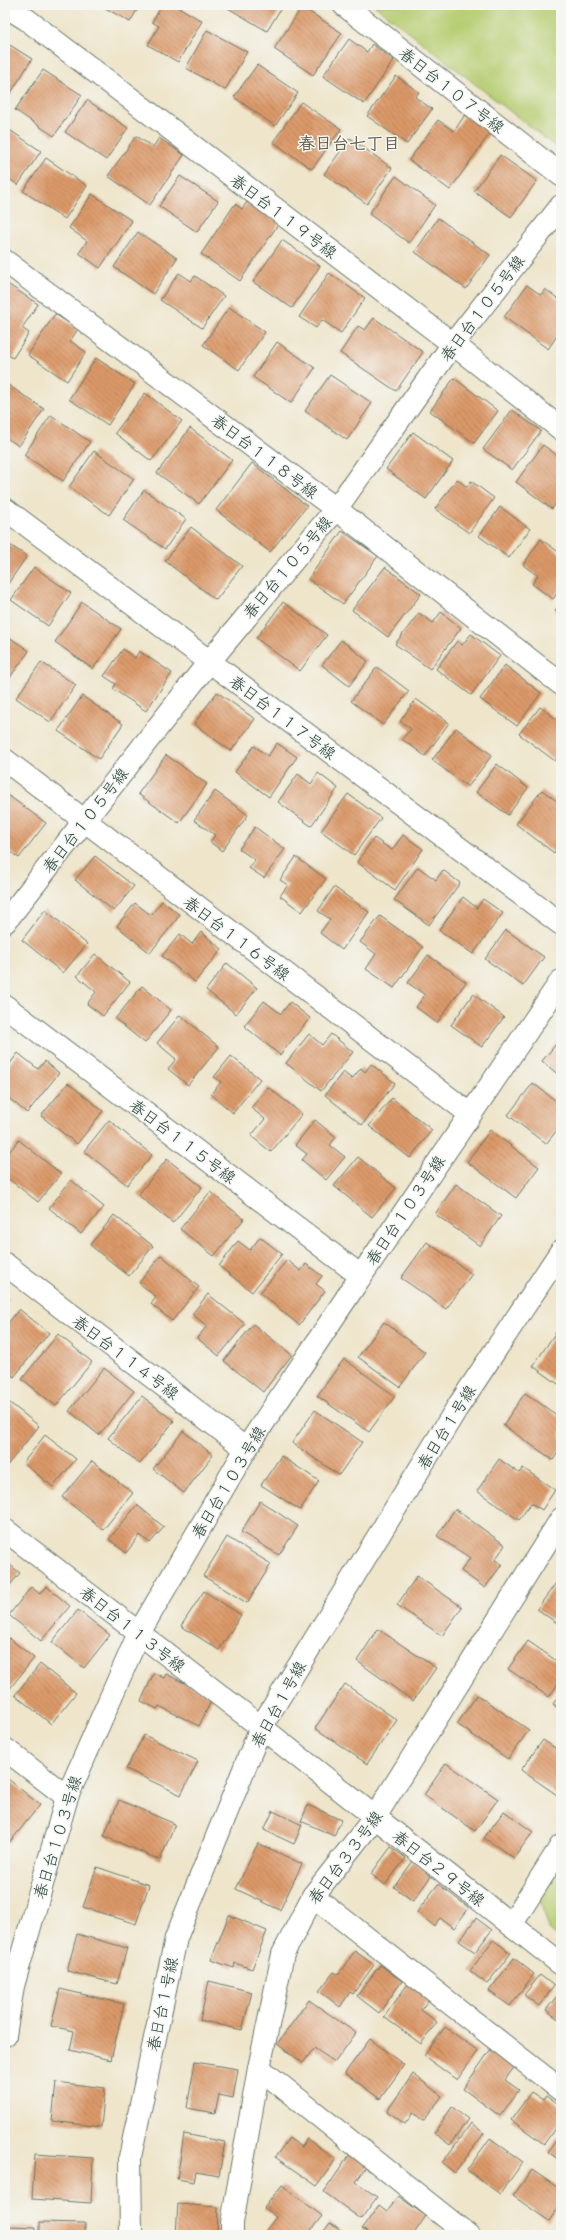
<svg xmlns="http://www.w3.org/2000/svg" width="566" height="2240" viewBox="0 0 566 2240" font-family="Caveat,'Klee One',sans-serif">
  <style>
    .green { fill: #b7cd72; stroke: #6b8553 }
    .building { fill: url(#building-back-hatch) }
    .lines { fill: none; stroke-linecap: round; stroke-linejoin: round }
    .minor-casing { stroke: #677869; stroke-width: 24 }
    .minor { stroke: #fff; stroke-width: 22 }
    .labels { text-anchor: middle; stroke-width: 3; stroke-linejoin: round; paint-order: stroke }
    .street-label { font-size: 16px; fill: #1f3d34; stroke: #f6f6f2 }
    .neighbourhood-label { font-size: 17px; font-weight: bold; fill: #615d47; stroke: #f6f6f2 }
  </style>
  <defs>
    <pattern id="building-back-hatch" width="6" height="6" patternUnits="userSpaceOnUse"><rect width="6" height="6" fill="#dc9969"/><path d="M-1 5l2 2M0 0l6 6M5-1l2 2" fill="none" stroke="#b27e57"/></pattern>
  </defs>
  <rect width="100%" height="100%" fill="#f6f6f2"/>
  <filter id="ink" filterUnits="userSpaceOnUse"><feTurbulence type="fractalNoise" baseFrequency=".025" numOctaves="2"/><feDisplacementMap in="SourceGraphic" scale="8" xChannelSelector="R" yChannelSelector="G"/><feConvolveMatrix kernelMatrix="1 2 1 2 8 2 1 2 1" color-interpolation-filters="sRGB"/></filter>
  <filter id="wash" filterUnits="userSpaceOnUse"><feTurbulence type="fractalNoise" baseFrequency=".012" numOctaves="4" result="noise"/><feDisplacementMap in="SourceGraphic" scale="16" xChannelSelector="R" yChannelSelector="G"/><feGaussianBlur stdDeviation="0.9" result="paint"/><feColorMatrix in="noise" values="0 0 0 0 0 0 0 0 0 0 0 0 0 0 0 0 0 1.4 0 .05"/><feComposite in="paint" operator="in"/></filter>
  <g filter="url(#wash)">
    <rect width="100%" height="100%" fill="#eee5cb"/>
    <g class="green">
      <path d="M374,5H561V151Z"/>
      <path d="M561,1864V1940L550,1931L539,1898Z"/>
    </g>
    <g id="blocks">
      <g class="building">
        <path d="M100,5H140L130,22Z"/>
        <path d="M162,5H175L202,21L178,62L148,45L159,26L152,22Z"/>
        <path d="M230,5H283L267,31L228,8Z"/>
        <path d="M302,7L342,33L313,75L274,49Z"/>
        <path d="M207,30L247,52L225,90L186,68Z"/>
        <path d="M5,32L9,35L5,41Z"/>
        <path d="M349,39L367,52L372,44L394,60L364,104L323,76Z"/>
        <path d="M5,42L32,59L9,96L5,94Z"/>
        <path d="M257,65L298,93L275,126L234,97Z"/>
        <path d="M43,70L82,95L54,136L15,110Z"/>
        <path d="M396,76L419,92L415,97L432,109L407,144L367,116Z"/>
        <path d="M87,100L128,128L106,160L65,132Z"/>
        <path d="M301,102L341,129L312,169L273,142Z"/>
        <path d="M465,115L490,133L450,190L409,160L438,120L454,131Z"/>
        <path d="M5,127L41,151L18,185L5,176Z"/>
        <path d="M136,136L153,147L159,138L184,155L150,205L108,176Z"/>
        <path d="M350,138L392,168L367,204L324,174Z"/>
        <path d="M500,155L537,181L511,217L474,191Z"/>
        <path d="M46,158L87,186L65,219L23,191Z"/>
        <path d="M180,176L218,201L197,232L159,206Z"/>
        <path d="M396,176L435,205L409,243L369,214Z"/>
        <path d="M92,194L132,221L100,268L79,253L87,241L69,228Z"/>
        <path d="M247,202L279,223L240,281L201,254L235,204L242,209Z"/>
        <path d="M438,218L490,255L466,289L415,252Z"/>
        <path d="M138,232L177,258L153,294L114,267Z"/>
        <path d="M282,240L320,266L292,308L253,282Z"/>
        <path d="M179,273L191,281L195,276L224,296L202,328L160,300Z"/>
        <path d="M329,273L365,298L341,333L322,320L316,328L299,317Z"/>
        <path d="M6,283L38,304L22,328L29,333L13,358L5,353Z"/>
        <path d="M527,285L541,295L545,289L561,301V330L548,349L504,317Z"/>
        <path d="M229,307L265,332L239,370L203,345Z"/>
        <path d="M55,314L78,329L70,341L86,352L67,381L28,355Z"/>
        <path d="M374,318L423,352L396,391L340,353L358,326L365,330Z"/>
        <path d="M277,342L315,368L291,403L253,377Z"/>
        <path d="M96,358L135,384L108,425L69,399Z"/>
        <path d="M330,375L372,403L347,440L305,411Z"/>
        <path d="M454,378L498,411L474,443L430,411Z"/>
        <path d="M5,383L44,409L19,446L5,437Z"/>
        <path d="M145,393L182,421L151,461L115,433Z"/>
        <path d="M512,410L541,431L512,470L483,449Z"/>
        <path d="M51,415L90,442L63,481L24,455Z"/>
        <path d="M190,428L232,460L199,504L157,473Z"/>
        <path d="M413,432L453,461L426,499L386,469Z"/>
        <path d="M543,445L561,458V496L552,509L516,482Z"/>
        <path d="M94,451L134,479L109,515L69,487Z"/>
        <path d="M252,463L307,506L270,552L216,510Z"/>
        <path d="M457,479L467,487L471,481L494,498L469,533L435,509Z"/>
        <path d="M144,490L186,519L165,549L123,520Z"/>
        <path d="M500,507L530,529L509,558L479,536Z"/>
        <path d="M191,527L242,566L216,600L165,561Z"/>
        <path d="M342,531L378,556L343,604L308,579Z"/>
        <path d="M541,539L561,554V588L553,599L532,584L538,576L523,565Z"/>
        <path d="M5,542L27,556L5,588Z"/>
        <path d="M34,567L71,593L48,626L11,600Z"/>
        <path d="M385,567L421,594L388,637L352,610Z"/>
        <path d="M82,602L121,629L93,669L55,642Z"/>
        <path d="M283,602L327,635L300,671L256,638Z"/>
        <path d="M561,603V615L555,611Z"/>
        <path d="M441,612L461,628L430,669L395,644L419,613L433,623Z"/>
        <path d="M5,634L29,651L8,680L5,678Z"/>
        <path d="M471,634L500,656L471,695L436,669L457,641L462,645Z"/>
        <path d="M341,640L368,661L349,686L322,665Z"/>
        <path d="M123,649L135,658L139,651L172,673L146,711L113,689L116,684L104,676Z"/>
        <path d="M41,662L76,685L50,722L16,698Z"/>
        <path d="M505,665L541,693L517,726L480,699Z"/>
        <path d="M377,667L409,691L383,725L351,701Z"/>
        <path d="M217,692L255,719L231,751L194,724Z"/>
        <path d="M82,696L123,724L99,759L58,731Z"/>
        <path d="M416,699L449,723L425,756L402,739L411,729L400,721Z"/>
        <path d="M540,707L559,721L561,718V753L555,761L519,734Z"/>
        <path d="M456,728L492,755L468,787L432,760Z"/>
        <path d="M277,743L297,757L269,797L235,772L254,746L268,756Z"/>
        <path d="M166,755L207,784L179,823L138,794Z"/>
        <path d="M497,764L528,788L508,815L476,792Z"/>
        <path d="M318,773L338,788L311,826L278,802L298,774L311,784Z"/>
        <path d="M542,790L561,804V844L554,853L516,824Z"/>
        <path d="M215,791L248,815L222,851L210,842L215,835L194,820Z"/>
        <path d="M5,793L46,823L19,858L5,848Z"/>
        <path d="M348,794L381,818L354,855L321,831Z"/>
        <path d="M255,827L285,849L264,878L249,868L255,860L239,849Z"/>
        <path d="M403,835L423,849L395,890L357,862L374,838L392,850Z"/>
        <path d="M561,855V864L556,861Z"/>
        <path d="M95,856L134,886L114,911L75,880Z"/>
        <path d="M296,857L326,879L302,912L280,896L288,885L280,880Z"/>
        <path d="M418,867L436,880L443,870L460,883L429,925L394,900Z"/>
        <path d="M334,887L369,912L342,950L320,933L330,919L318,911Z"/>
        <path d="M463,897L477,908L483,899L503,913L473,954L439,930Z"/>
        <path d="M162,901L180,915L150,953L117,926L135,903L151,915Z"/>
        <path d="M45,910L87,944L63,973L22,940Z"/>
        <path d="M380,916L423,947L394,988L366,969L376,954L360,942Z"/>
        <path d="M506,930L544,957L523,986L485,959Z"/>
        <path d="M201,932L222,949L195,982L162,956L180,934L192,944Z"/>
        <path d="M95,954L130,982L103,1016L87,1004L96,992L77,976Z"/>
        <path d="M428,955L466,982L437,1023L416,1007L425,995L408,983Z"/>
        <path d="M227,963L257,988L236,1014L206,990Z"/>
        <path d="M142,986L171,1010L145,1043L115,1019Z"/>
        <path d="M473,994L504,1017L482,1047L451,1025Z"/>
        <path d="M264,1001L281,1014L290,1002L310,1018L280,1055L244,1026Z"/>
        <path d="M180,1015L219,1047L188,1085L168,1069L176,1059L157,1043Z"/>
        <path d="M309,1034L322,1045L331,1034L353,1052L321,1091L286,1063Z"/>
        <path d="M561,1038V1077L542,1061Z"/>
        <path d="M18,1053L38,1069L45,1061L59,1073L27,1113L5,1095V1070Z"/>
        <path d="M231,1056L260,1079L233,1113L211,1094L221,1082L214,1077Z"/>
        <path d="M371,1064L395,1083L362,1125L325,1095L343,1072L352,1079L361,1068L365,1072Z"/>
        <path d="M68,1083L103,1111L77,1144L41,1116Z"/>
        <path d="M533,1083L561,1105V1125L546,1144L508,1115Z"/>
        <path d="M268,1087L302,1114L271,1152L251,1136L265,1119L251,1108Z"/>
        <path d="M392,1098L432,1130L410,1158L369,1126Z"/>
        <path d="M109,1120L152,1155L127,1185L84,1151Z"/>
        <path d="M315,1120L336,1137L330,1145L345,1157L326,1180L302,1160L307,1154L295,1145Z"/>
        <path d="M490,1130L539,1167L516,1198L467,1162Z"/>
        <path d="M5,1133L10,1137L5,1144Z"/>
        <path d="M19,1140L61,1174L38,1202L5,1176V1157Z"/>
        <path d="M358,1157L396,1188L372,1217L334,1186Z"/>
        <path d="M167,1159L202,1187L173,1223L138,1195Z"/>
        <path d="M71,1180L104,1207L81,1234L49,1208Z"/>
        <path d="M456,1184L501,1216L480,1246L435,1214Z"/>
        <path d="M210,1192L244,1219L214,1256L180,1229Z"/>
        <path d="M114,1215L153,1246L129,1276L90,1245Z"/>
        <path d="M260,1237L282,1254L252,1292L219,1266L238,1241L250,1250Z"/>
        <path d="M427,1242L472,1274L446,1309L401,1278Z"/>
        <path d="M161,1255L199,1287L172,1321L151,1304L156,1297L139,1283Z"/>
        <path d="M287,1260L301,1271L306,1264L322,1276L316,1284L325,1291L299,1325L260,1293Z"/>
        <path d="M208,1294L245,1324L219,1356L197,1338L207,1326L192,1314Z"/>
        <path d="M5,1296L9,1299L5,1304Z"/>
        <path d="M19,1309L49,1333L14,1377L5,1370V1327Z"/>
        <path d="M384,1322L425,1352L400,1387L358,1357Z"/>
        <path d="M253,1324L292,1355L263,1392L224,1361Z"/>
        <path d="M558,1329L561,1331V1386L533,1366Z"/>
        <path d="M58,1334L92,1362L56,1406L22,1379Z"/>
        <path d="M344,1359L395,1396L369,1432L317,1396Z"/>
        <path d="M104,1368L134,1391L99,1435L69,1411Z"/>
        <path d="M525,1393L561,1418V1448L553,1460L503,1425Z"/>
        <path d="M142,1396L174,1421L140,1464L108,1438Z"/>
        <path d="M5,1399L39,1426L5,1468Z"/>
        <path d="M315,1410L362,1442L339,1475L292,1443Z"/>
        <path d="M183,1431L213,1455L184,1493L153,1469Z"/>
        <path d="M45,1435L76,1459L53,1487L23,1463Z"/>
        <path d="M281,1456L319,1481L300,1510L261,1485Z"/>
        <path d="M499,1459L519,1473L523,1468L555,1490L542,1510L531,1503L519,1520L477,1491Z"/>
        <path d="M92,1461L133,1493L103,1530L62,1497Z"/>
        <path d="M260,1501L298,1526L279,1555L241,1532Z"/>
        <path d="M137,1505L164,1527L150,1543L140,1535L126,1553L109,1539Z"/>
        <path d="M455,1509L505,1545L495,1560L502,1564L485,1588L461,1571L470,1558L437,1536Z"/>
        <path d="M227,1537L271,1564L247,1603L203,1576Z"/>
        <path d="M5,1561L20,1573L5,1591Z"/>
        <path d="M417,1576L462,1607L442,1636L397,1605Z"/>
        <path d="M561,1576V1626L537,1609Z"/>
        <path d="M46,1586L70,1606L41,1641L9,1615L31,1587L40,1594Z"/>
        <path d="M204,1591L241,1615L219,1650L181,1626Z"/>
        <path d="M78,1610L110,1635L84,1668L52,1642Z"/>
        <path d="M378,1629L436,1668L413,1701L357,1661Z"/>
        <path d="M5,1635L34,1658L8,1691L5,1689Z"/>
        <path d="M528,1641L561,1664V1679L549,1697L508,1669Z"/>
        <path d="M40,1664L76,1693L51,1724L15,1695Z"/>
        <path d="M154,1673L164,1678L166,1674L213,1697L199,1726L159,1706L157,1709L141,1701Z"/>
        <path d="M345,1684L397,1720L367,1764L315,1728Z"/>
        <path d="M561,1692V1710L553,1704Z"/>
        <path d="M477,1695L529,1730L508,1759L457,1724Z"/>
        <path d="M144,1735L198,1761L181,1795L126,1769Z"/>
        <path d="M543,1740L561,1752V1789L557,1795L521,1770Z"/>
        <path d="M446,1763L498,1799L475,1831L424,1795Z"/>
        <path d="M7,1778L40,1805L9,1843L5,1840V1780Z"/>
        <path d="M119,1800L175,1824L160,1860L104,1836Z"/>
        <path d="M308,1805L341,1820L334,1836L301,1821Z"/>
        <path d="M273,1811L302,1825L294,1844L264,1830Z"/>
        <path d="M504,1811L533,1832L514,1858L484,1838Z"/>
        <path d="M258,1843L302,1864L280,1910L236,1889Z"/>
        <path d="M391,1847L406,1858L385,1885L371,1874Z"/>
        <path d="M413,1861L432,1875L413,1901L394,1887Z"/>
        <path d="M97,1867L149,1885L136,1924L83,1907Z"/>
        <path d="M438,1884L469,1908L454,1928L440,1918L434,1926L417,1912Z"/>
        <path d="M229,1915L267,1931L252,1969L235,1963L234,1968L211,1960Z"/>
        <path d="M476,1918L492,1930L475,1952L459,1941Z"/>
        <path d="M77,1934L127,1948L117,1984L67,1971Z"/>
        <path d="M493,1940L511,1953L487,1984L470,1971Z"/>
        <path d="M355,1951L374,1965L353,1994L350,1992L340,2007L319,1991L334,1972L338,1974Z"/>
        <path d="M514,1958L534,1974L510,2006L489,1991Z"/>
        <path d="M380,1965L402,1981L379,2013L357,1996Z"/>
        <path d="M540,1975L554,1986L539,2006L524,1995Z"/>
        <path d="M209,1981L252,1992L242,2030L200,2020Z"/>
        <path d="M410,1981L431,1996L421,2010L437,2022L421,2044L384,2017Z"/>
        <path d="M60,1989L124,2004L111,2060L70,2050L74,2031L51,2026Z"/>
        <path d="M560,1992L561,1993V2021L546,2010Z"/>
        <path d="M309,2000L356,2033L335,2062L314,2048L303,2063L277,2044Z"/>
        <path d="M445,2027L478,2051L457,2080L424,2056Z"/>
        <path d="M370,2039L404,2065L380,2099L345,2073Z"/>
        <path d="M491,2049L515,2066L505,2080L519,2090L500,2116L463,2089Z"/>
        <path d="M195,2062L238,2069L233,2098L219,2095L215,2113L187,2108Z"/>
        <path d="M413,2074L442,2096L424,2121L413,2113L405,2124L387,2111Z"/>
        <path d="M56,2082L105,2088L101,2127L52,2121Z"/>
        <path d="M531,2092L543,2100L546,2096L561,2107V2120L544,2144L511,2120Z"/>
        <path d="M452,2107L468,2119L450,2145L434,2133Z"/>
        <path d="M471,2123L484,2133L455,2173L442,2163Z"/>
        <path d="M561,2133V2161L548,2152Z"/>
        <path d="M184,2134L225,2142L219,2176L196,2172L194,2182L177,2179Z"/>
        <path d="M289,2138L302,2147L307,2139L336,2159L317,2186L275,2157Z"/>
        <path d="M490,2138L523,2162L500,2194L467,2170Z"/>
        <path d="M352,2151L369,2163L356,2182L377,2197L361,2219L324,2192Z"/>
        <path d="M35,2154L93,2158L91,2203L32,2199Z"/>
        <path d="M532,2170L561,2190V2204L549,2221L513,2196Z"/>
        <path d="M282,2185L322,2216L307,2235H267L264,2233L276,2217L264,2208Z"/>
        <path d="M398,2196L426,2216L413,2235H371L362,2229L379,2205L387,2211Z"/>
        <path d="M178,2204L218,2207L217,2235H176Z"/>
        <path d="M40,2222L85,2223V2235H40Z"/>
        <path d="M330,2223L346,2235H321Z"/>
        <path d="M10,2226L36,2227V2235H10Z"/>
      </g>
    </g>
  </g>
  <g filter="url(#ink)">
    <use href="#blocks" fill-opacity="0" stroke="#677869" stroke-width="1"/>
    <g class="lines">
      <g class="minor-casing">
        <g id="minor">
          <path d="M344,5L561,175"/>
          <path d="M5,6L26,19L453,344L561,429"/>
          <path d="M5,261L336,509L561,684"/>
          <path d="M5,509L561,924"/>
          <path d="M5,760L470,1114"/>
          <path d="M5,922L209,662L336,509L453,344L561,206"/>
          <path d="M5,1006L361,1276"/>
          <path d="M5,1264L246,1449"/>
          <path d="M5,1530L261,1727L561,1964"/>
          <path d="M5,1749L67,1797"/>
          <path d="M313,1896L561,2090"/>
          <path d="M511,1925L561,1846"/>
          <path d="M5,2035L13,1986L67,1797L139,1633L246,1449L361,1276L561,981"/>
          <path d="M259,2068L468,2235"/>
          <path d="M131,2235L130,2157L176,1938L261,1727L457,1408L561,1251"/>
          <path d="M232,2235V2223L259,2068L283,1954L313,1896L375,1817L561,1519"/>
        </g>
      </g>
      <use href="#minor" class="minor"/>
    </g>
  </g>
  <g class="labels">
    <g class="street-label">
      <text transform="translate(452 90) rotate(38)" y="6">春日台１０７号線</text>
      <text transform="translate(284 216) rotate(37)" y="6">春日台１１９号線</text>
      <text transform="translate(482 308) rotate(-53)" y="6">春日台１０５号線</text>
      <text transform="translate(265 456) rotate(37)" y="6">春日台１１８号線</text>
      <text transform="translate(287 567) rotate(-50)" y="6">春日台１０５号線</text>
      <text transform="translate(283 717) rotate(37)" y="6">春日台１１７号線</text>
      <text transform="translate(85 820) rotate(-52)" y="6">春日台１０５号線</text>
      <text transform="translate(237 938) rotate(37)" y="6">春日台１１６号線</text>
      <text transform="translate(183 1141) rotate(37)" y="6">春日台１１５号線</text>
      <text transform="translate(405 1210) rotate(-56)" y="6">春日台１０３号線</text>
      <text transform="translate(126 1357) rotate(37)" y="6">春日台１１４号線</text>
      <text transform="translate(446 1427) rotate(-58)" y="6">春日台１号線</text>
      <text transform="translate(228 1482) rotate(-59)" y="6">春日台１０３号線</text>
      <text transform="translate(133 1629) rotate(38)" y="6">春日台１１３号線</text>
      <text transform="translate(278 1704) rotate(-61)" y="6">春日台１号線</text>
      <text transform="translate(57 1837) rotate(-73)" y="6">春日台１０３号線</text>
      <text transform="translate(345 1857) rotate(-53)" y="6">春日台３３号線</text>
      <text transform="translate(439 1868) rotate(38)" y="6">春日台２９号線</text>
      <text transform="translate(162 2004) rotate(-78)" y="6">春日台１号線</text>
    </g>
    <g class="neighbourhood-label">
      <text x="349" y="149">春日台七丁目</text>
    </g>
  </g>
  <rect width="566" height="2240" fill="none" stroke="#f6f6f2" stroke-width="20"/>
</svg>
